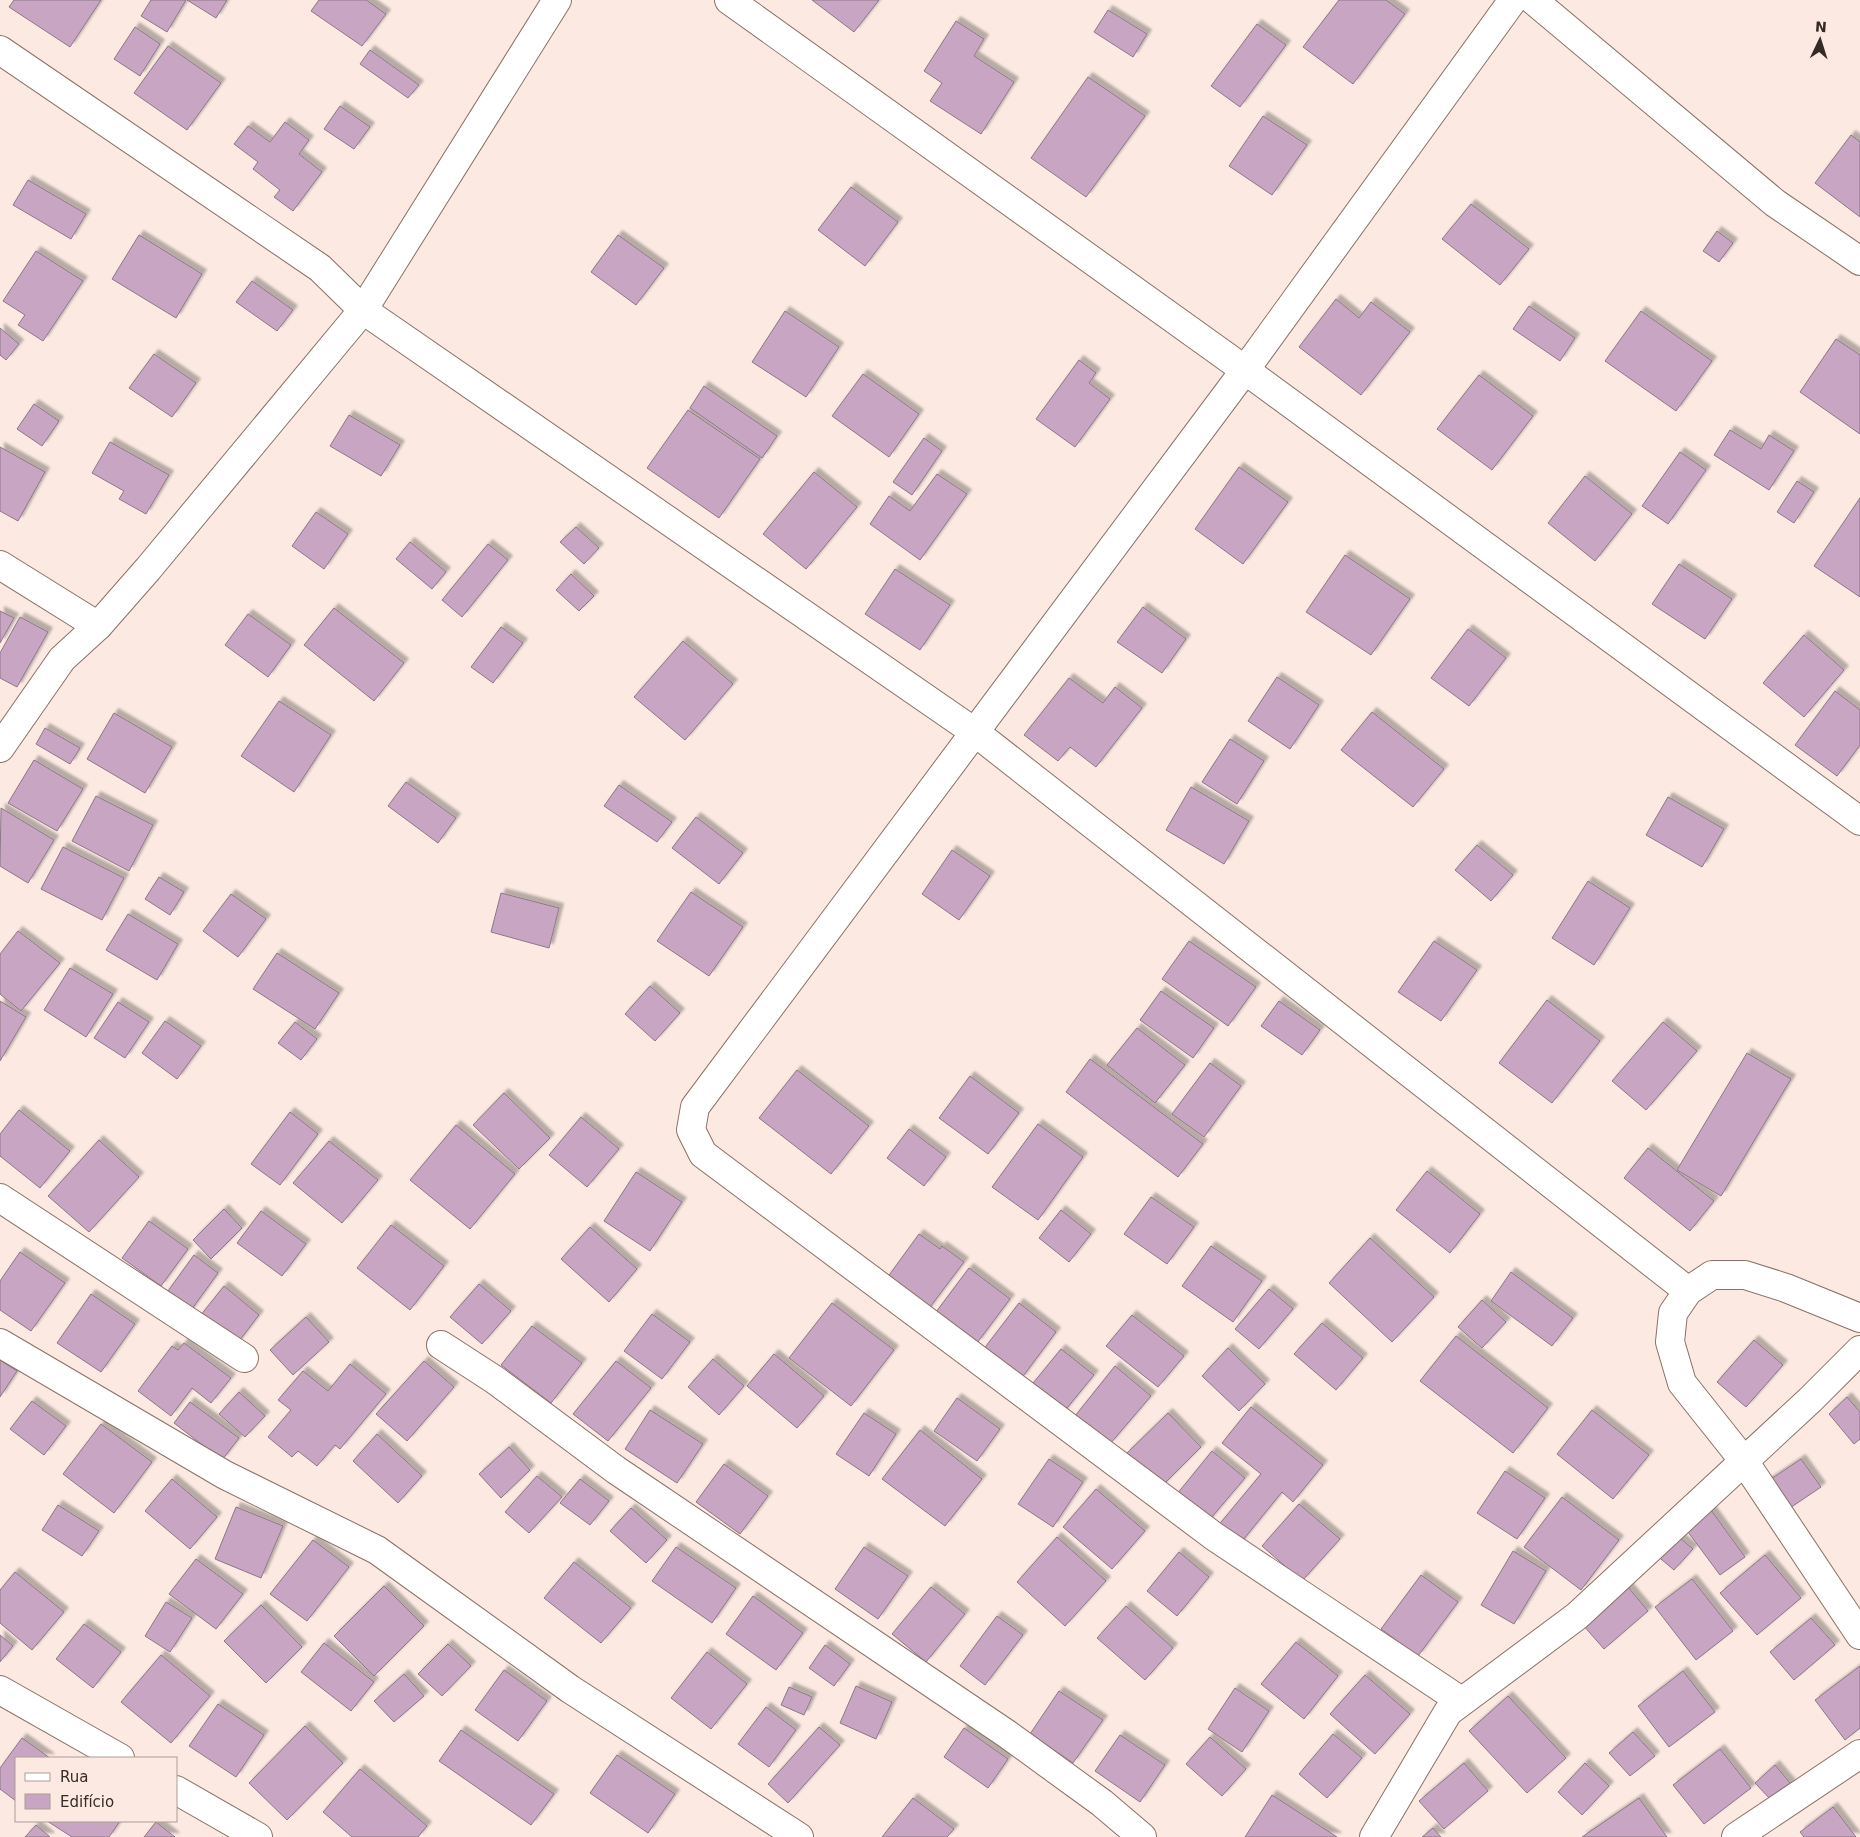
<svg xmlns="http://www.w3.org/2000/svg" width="1860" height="1837" viewBox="0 0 1860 1837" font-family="'DejaVu Sans',sans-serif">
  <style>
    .building { fill: #c8a5c3; stroke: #8d7789; filter: url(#shadow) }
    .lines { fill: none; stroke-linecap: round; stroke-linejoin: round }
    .minor-casing { stroke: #8a7166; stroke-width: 30 }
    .minor { stroke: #fff; stroke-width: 28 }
  </style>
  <defs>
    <filter id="shadow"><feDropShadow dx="4.5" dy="-4.5" stdDeviation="1" flood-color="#0004"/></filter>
  </defs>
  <rect width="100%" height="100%" fill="#fbe9e2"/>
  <g class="building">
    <path d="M14,0H101L70,47L9,7Z"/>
    <path d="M151,0H186L167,32L141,16Z"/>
    <path d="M187,0H227L216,18Z"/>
    <path d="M319,0H366L386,14L362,46L311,11Z"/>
    <path d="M812,0H879L854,32Z"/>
    <path d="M1339,0H1386L1405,14L1353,84L1303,47Z"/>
    <path d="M1108,10L1147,34L1133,57L1094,32Z"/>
    <path d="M956,21L984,39L974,56L1014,82L981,134L930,101L942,83L924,71Z"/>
    <path d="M1257,24L1286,45L1240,107L1211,86Z"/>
    <path d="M135,27L160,44L140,76L114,59Z"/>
    <path d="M168,46L221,83L187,130L134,93Z"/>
    <path d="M370,50L419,85L408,98L360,64Z"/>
    <path d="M1088,77L1145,116L1086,197L1031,158Z"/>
    <path d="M340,106L370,127L354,149L324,129Z"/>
    <path d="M1263,116L1307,145L1272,195L1229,166Z"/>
    <path d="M285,122L309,140L299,154L322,172L293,211L274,197L280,190L253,169L258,162L234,144L248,126L270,142Z"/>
    <path d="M1851,135L1860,142V217L1815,183Z"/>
    <path d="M28,180L86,214L71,239L13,205Z"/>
    <path d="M851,187L898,222L865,266L818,230Z"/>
    <path d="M1471,204L1529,249L1500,285L1442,239Z"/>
    <path d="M1717,231L1733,243L1719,262L1703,251Z"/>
    <path d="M139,235L202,274L176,318L112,279Z"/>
    <path d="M618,235L664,268L636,305L591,272Z"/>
    <path d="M36,251L83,281L43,341L18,325L25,315L3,301Z"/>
    <path d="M252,281L293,310L277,331L236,302Z"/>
    <path d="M1336,299L1359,318L1371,302L1410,332L1361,395L1299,347Z"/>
    <path d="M1529,306L1575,338L1560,361L1513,329Z"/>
    <path d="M785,311L839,347L806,397L752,362Z"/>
    <path d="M1641,311L1712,361L1676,411L1605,361Z"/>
    <path d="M0,328L19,344L6,360L0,355Z"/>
    <path d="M1836,339L1860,355V434L1800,392Z"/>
    <path d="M154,354L196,383L172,417L129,388Z"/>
    <path d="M1079,360L1096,373L1089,383L1110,399L1075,447L1036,419Z"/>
    <path d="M863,374L919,414L889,457L832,416Z"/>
    <path d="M1479,375L1533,416L1492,470L1437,429Z"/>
    <path d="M704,386L777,436L762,458L690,408Z"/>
    <path d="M34,404L59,421L42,446L17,429Z"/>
    <path d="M688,410L760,459L719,518L647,468Z"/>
    <path d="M349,415L400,445L381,476L330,446Z"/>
    <path d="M1730,430L1761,449L1769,435L1794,451L1769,490L1714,455Z"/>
    <path d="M924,438L942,451L912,495L893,482Z"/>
    <path d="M110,442L169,475L146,514L119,499L124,491L92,473Z"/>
    <path d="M0,447L45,472L18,521L0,511Z"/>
    <path d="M1680,452L1706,470L1668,524L1642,506Z"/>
    <path d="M1239,467L1288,502L1243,564L1195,529Z"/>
    <path d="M814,472L857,507L806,569L763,534Z"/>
    <path d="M937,474L967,494L920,560L870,524L889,496L910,511Z"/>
    <path d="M1585,476L1632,514L1595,561L1548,523Z"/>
    <path d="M1797,481L1814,492L1794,523L1777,512Z"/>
    <path d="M1860,498V597L1814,566Z"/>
    <path d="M316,512L348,534L324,569L292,546Z"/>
    <path d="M576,527L599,548L584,564L560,542Z"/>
    <path d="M410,542L446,572L432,589L396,559Z"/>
    <path d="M488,544L508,560L462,617L442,600Z"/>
    <path d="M1345,555L1410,599L1371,655L1306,612Z"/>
    <path d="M1679,564L1732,599L1705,639L1652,604Z"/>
    <path d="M895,569L950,605L920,650L865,614Z"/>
    <path d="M571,574L594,596L579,611L556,590Z"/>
    <path d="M1143,607L1186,639L1162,673L1117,642Z"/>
    <path d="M334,608L404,663L374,701L304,645Z"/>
    <path d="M0,611L14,618L0,643Z"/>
    <path d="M248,614L291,645L268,677L225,645Z"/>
    <path d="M20,617L48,632L17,687L0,678V653Z"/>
    <path d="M501,627L523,643L493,683L471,667Z"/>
    <path d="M1468,629L1506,658L1469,706L1431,678Z"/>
    <path d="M1804,635L1844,670L1804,717L1763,683Z"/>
    <path d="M683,641L733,684L685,740L634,697Z"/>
    <path d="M1277,677L1319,705L1290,749L1248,721Z"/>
    <path d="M1069,678L1103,703L1115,687L1142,708L1096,767L1070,747L1058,761L1024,735Z"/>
    <path d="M1835,691L1860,710V745L1837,776L1795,745Z"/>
    <path d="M279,701L331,735L294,792L241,756Z"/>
    <path d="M1372,712L1444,769L1413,807L1341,750Z"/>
    <path d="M114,713L172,747L145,793L87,759Z"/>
    <path d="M45,728L80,748L70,764L36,744Z"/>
    <path d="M1230,739L1264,761L1237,804L1202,782Z"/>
    <path d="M34,760L83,789L57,831L8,803Z"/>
    <path d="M406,782L456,818L438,843L388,806Z"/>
    <path d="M619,785L672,822L657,842L604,806Z"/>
    <path d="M1191,787L1249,821L1224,864L1166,830Z"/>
    <path d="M96,796L153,825L129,871L72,841Z"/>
    <path d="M1668,797L1724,829L1702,867L1646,835Z"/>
    <path d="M1,808L54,840L28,883L0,866Z"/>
    <path d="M696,817L743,853L719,884L672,848Z"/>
    <path d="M1477,845L1513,875L1491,901L1455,870Z"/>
    <path d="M63,847L124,878L102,920L41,889Z"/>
    <path d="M952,850L990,876L959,920L922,894Z"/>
    <path d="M159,877L184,892L170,915L145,899Z"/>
    <path d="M1588,881L1630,908L1594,965L1552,938Z"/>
    <path d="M691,892L743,927L709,976L657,941Z"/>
    <path d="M501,893L559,908L549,948L491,932Z"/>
    <path d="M231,894L266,919L238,957L203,931Z"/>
    <path d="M128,914L178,944L157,980L106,950Z"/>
    <path d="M18,931L60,963L21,1011L0,994V954Z"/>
    <path d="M1189,941L1256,987L1228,1026L1162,979Z"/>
    <path d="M1434,941L1477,970L1441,1021L1398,992Z"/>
    <path d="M277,953L339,993L315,1029L253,989Z"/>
    <path d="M70,968L113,994L86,1037L44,1010Z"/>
    <path d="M650,986L680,1013L655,1041L625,1014Z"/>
    <path d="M1161,991L1214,1028L1193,1058L1140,1020Z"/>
    <path d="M1547,1000L1600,1041L1552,1103L1499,1063Z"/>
    <path d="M0,1001L26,1017L0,1061Z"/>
    <path d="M1279,1001L1320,1030L1302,1055L1261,1026Z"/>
    <path d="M118,1002L149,1022L125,1058L94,1038Z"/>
    <path d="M165,1021L201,1046L177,1079L142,1053Z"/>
    <path d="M295,1022L317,1039L301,1060L278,1043Z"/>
    <path d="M1663,1022L1697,1051L1646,1110L1612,1081Z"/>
    <path d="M1137,1028L1185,1065L1155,1103L1107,1065Z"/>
    <path d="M1747,1053L1791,1079L1721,1196L1677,1170Z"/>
    <path d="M1090,1059L1203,1144L1178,1177L1066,1092Z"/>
    <path d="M1210,1063L1241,1086L1204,1137L1172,1114Z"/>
    <path d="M797,1070L869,1126L831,1174L759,1118Z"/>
    <path d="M970,1076L1019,1113L988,1154L939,1118Z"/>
    <path d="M504,1093L550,1138L519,1169L473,1125Z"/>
    <path d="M19,1110L70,1151L40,1188L0,1156V1134Z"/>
    <path d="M290,1112L318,1134L280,1185L251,1164Z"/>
    <path d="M581,1117L619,1149L587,1187L549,1155Z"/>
    <path d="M1038,1124L1083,1157L1038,1220L992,1187Z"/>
    <path d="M456,1125L515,1174L470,1229L410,1180Z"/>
    <path d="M909,1129L946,1157L924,1186L887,1158Z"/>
    <path d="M99,1140L139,1177L89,1232L48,1196Z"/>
    <path d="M329,1141L378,1180L342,1223L293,1183Z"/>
    <path d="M1648,1148L1714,1201L1690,1231L1624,1178Z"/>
    <path d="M1427,1171L1480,1214L1450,1253L1396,1210Z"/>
    <path d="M636,1172L682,1202L650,1251L604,1221Z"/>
    <path d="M1151,1197L1194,1227L1167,1264L1124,1234Z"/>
    <path d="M224,1209L242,1228L211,1259L193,1240Z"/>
    <path d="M1061,1210L1091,1234L1069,1262L1039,1238Z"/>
    <path d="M261,1211L306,1244L282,1276L237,1243Z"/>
    <path d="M149,1221L188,1249L161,1286L122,1258Z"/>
    <path d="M391,1225L444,1266L410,1310L357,1268Z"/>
    <path d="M590,1227L637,1269L609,1302L561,1259Z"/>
    <path d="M919,1234L940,1249L942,1246L964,1262L924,1315L887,1278Z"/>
    <path d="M1370,1238L1434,1297L1392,1342L1329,1283Z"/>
    <path d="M1211,1246L1262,1281L1233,1322L1182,1286Z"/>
    <path d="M20,1252L65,1283L31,1331L0,1310V1281Z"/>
    <path d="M194,1255L218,1273L189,1313L165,1295Z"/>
    <path d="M969,1268L1010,1299L977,1343L936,1312Z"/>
    <path d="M1511,1272L1573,1318L1552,1346L1491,1301Z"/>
    <path d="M479,1284L511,1311L482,1344L450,1317Z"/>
    <path d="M224,1286L259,1315L236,1345L200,1316Z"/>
    <path d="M1269,1289L1293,1309L1259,1349L1235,1329Z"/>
    <path d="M91,1294L135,1324L101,1372L57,1343Z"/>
    <path d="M1482,1300L1506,1322L1482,1348L1458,1327Z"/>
    <path d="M832,1303L894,1350L851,1406L789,1358Z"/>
    <path d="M1019,1303L1056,1332L1021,1379L983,1350Z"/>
    <path d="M652,1314L690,1342L662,1379L624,1351Z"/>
    <path d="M1132,1315L1184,1356L1158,1387L1106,1346Z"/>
    <path d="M306,1317L329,1342L293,1375L270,1350Z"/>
    <path d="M1322,1323L1363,1358L1336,1390L1294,1354Z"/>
    <path d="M532,1326L582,1363L551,1403L501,1365Z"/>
    <path d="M1456,1336L1548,1408L1513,1453L1420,1381Z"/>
    <path d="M1754,1340L1783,1365L1746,1407L1717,1382Z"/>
    <path d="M184,1343L231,1378L211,1403L192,1388L171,1416L138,1391L172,1346L178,1350Z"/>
    <path d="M1228,1348L1265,1384L1239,1411L1202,1376Z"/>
    <path d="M1061,1349L1094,1375L1058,1419L1025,1393Z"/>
    <path d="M774,1354L824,1396L797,1428L747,1386Z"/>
    <path d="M713,1359L744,1386L719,1415L688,1387Z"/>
    <path d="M0,1360L17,1371L0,1397Z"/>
    <path d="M424,1361L454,1387L407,1441L376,1414Z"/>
    <path d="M616,1361L651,1388L608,1441L573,1414Z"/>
    <path d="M350,1364L386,1394L340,1449L335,1445L317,1466L298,1451L292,1457L268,1437L291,1410L278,1400L303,1371L328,1391Z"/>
    <path d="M1115,1366L1151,1396L1110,1444L1075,1416Z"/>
    <path d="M239,1392L265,1416L245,1437L219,1414Z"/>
    <path d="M1847,1397L1860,1412V1439L1854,1444L1829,1414Z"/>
    <path d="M957,1398L1000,1429L977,1461L934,1431Z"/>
    <path d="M32,1401L66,1426L44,1455L10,1429Z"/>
    <path d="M190,1402L239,1438L222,1460L174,1423Z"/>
    <path d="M1251,1407L1323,1465L1293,1502L1282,1492L1239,1545L1217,1527L1261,1474L1222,1443Z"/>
    <path d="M650,1410L703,1444L677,1483L625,1449Z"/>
    <path d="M1592,1410L1649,1455L1613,1499L1557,1454Z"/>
    <path d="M864,1413L896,1434L869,1476L836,1454Z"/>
    <path d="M1168,1413L1201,1447L1160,1488L1126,1454Z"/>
    <path d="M101,1424L152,1462L114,1513L63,1474Z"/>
    <path d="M920,1430L982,1479L945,1526L882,1479Z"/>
    <path d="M377,1434L422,1476L398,1503L353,1461Z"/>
    <path d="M509,1447L530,1470L501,1498L479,1474Z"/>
    <path d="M1212,1451L1245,1478L1206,1524L1173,1499Z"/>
    <path d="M1049,1459L1083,1482L1053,1527L1018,1504Z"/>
    <path d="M1801,1459L1821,1487L1784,1512L1765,1483Z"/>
    <path d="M724,1464L768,1496L740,1534L696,1502Z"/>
    <path d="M1505,1471L1545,1498L1517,1539L1477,1513Z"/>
    <path d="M537,1476L562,1497L529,1533L505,1512Z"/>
    <path d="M172,1479L217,1517L190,1549L145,1511Z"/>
    <path d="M580,1479L609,1501L590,1525L560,1503Z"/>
    <path d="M1096,1489L1145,1531L1112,1569L1063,1527Z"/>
    <path d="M1562,1497L1619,1540L1581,1590L1524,1547Z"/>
    <path d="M1299,1504L1340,1539L1302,1581L1262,1546Z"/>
    <path d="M58,1505L99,1531L82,1556L42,1530Z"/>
    <path d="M236,1507L283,1526L261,1578L215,1559Z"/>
    <path d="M631,1508L667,1540L646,1563L610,1531Z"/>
    <path d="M1711,1510L1745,1557L1720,1575L1685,1528Z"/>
    <path d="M1674,1533L1693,1549L1674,1570L1655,1554Z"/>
    <path d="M1057,1537L1106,1581L1065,1626L1017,1582Z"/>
    <path d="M313,1540L349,1567L307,1621L270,1594Z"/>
    <path d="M676,1547L736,1588L712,1623L652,1581Z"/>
    <path d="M864,1547L908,1576L878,1619L835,1589Z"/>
    <path d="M1513,1551L1546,1571L1514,1624L1481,1605Z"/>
    <path d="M1179,1552L1209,1577L1177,1616L1147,1591Z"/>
    <path d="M1765,1555L1801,1598L1757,1635L1720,1593Z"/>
    <path d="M196,1559L243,1594L216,1629L169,1594Z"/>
    <path d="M574,1562L631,1608L601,1643L544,1598Z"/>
    <path d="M15,1572L64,1612L32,1650L0,1623V1590Z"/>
    <path d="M1421,1575L1458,1602L1418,1656L1381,1629Z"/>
    <path d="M1692,1579L1733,1631L1696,1660L1655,1607Z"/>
    <path d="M384,1586L424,1626L374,1676L334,1636Z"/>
    <path d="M931,1587L965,1614L926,1662L892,1634Z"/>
    <path d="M1628,1587L1648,1611L1604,1649L1583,1625Z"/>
    <path d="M753,1596L803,1633L776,1670L726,1634Z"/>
    <path d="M166,1602L192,1618L170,1652L145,1636Z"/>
    <path d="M261,1605L302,1647L266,1683L224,1641Z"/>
    <path d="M1126,1606L1173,1648L1145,1680L1097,1638Z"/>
    <path d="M997,1616L1023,1635L985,1685L960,1666Z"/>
    <path d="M1811,1618L1835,1645L1794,1680L1770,1652Z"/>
    <path d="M84,1624L121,1652L93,1688L56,1659Z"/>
    <path d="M0,1635L13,1646L0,1662Z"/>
    <path d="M1296,1642L1338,1676L1304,1719L1261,1684Z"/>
    <path d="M324,1643L374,1682L351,1711L301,1672Z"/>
    <path d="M448,1644L471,1666L442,1696L418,1674Z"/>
    <path d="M825,1645L850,1664L834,1686L809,1668Z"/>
    <path d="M707,1652L747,1684L711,1729L671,1698Z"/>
    <path d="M161,1655L210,1696L171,1743L121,1702Z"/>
    <path d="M1860,1666V1728L1845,1740L1815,1700Z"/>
    <path d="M504,1670L547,1701L518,1741L475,1710Z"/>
    <path d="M1683,1671L1715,1712L1669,1747L1638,1706Z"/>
    <path d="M404,1674L424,1696L394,1722L374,1701Z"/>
    <path d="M1365,1675L1410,1714L1375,1754L1330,1714Z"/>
    <path d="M856,1686L892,1702L876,1739L840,1723Z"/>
    <path d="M789,1687L812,1697L804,1715L781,1705Z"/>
    <path d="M1235,1688L1269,1711L1242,1752L1208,1729Z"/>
    <path d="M1059,1691L1103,1720L1073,1763L1030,1734Z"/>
    <path d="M1508,1696L1566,1758L1527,1793L1469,1731Z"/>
    <path d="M218,1704L264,1735L236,1777L189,1746Z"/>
    <path d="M766,1707L796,1730L769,1767L738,1744Z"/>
    <path d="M305,1726L343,1763L287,1820L249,1783Z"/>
    <path d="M819,1727L840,1745L788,1803L768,1784Z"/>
    <path d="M964,1728L1008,1759L988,1788L944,1757Z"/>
    <path d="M461,1730L554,1794L531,1825L439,1761Z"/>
    <path d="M1633,1732L1655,1756L1630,1776L1609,1753Z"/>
    <path d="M1333,1734L1362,1758L1327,1798L1299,1774Z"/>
    <path d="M1120,1735L1165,1765L1140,1802L1095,1771Z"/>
    <path d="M1210,1737L1246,1769L1222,1796L1186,1764Z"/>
    <path d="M22,1738L50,1758H16V1801L0,1789V1768Z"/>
    <path d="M1720,1749L1751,1788L1704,1824L1673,1785Z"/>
    <path d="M617,1755L675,1794L648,1833L590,1793Z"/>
    <path d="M1464,1763L1488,1791L1444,1829L1419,1801Z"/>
    <path d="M1585,1763L1609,1786L1582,1815L1558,1792Z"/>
    <path d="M1775,1765L1791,1784L1772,1801L1755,1783Z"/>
    <path d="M360,1769L427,1826L418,1837H352L323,1812Z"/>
    <path d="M1272,1795L1337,1837H1245Z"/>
    <path d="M913,1798L954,1829L947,1837H882Z"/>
    <path d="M1639,1798L1667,1837H1582Z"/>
    <path d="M1833,1807L1856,1837H1804L1800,1832Z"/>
    <path d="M47,1821H120L109,1837H72Z"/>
    <path d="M156,1822L175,1837H144Z"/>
    <path d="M36,1825L50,1837H25Z"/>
    <path d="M1433,1828L1441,1837H1422Z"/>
  </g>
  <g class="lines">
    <g class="minor-casing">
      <g id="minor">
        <path d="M729,0L1245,370L1860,821"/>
        <path d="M1533,0L1775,203L1860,261"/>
        <path d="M0,50L320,268L363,310L976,733L1688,1291"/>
        <path d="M0,565L98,626L148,569L363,310L557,0"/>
        <path d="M0,748L62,659L98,626"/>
        <path d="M0,1198L244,1358"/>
        <path d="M1860,1318L1786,1288L1745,1275H1712L1688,1291L1673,1313L1670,1342L1682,1383L1744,1461L1860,1635"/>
        <path d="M0,1343L225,1475L377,1550L570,1689L799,1837"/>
        <path d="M441,1345L495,1380L616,1470L1007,1734L1102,1803L1142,1837"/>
        <path d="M0,1690L120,1758"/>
        <path d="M1461,1701L1215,1537L703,1154L691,1130L695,1107L1245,370L1513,0"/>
        <path d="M176,1790L258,1837"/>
        <path d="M1374,1837L1448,1712L1577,1616L1810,1400L1860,1350"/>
        <path d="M1736,1837L1860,1754"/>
      </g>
    </g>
    <use href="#minor" class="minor"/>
  </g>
  <rect x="15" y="1757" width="162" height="65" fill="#fbe9e2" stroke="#ac9d96"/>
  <rect x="25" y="1773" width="25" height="8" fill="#ffffff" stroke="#ac9d96"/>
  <text x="60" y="1782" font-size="15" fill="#352a25">Rua</text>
  <rect x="25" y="1794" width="25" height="15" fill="#c8a5c3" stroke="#ac9d96"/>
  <text x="60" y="1807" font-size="15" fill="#352a25">Edifício</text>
  <g transform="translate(1820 40) rotate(4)" stroke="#fbe9e2" stroke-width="4" paint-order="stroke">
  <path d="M0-4L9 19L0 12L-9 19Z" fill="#352a25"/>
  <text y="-8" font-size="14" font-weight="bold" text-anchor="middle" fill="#352a25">N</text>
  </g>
</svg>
